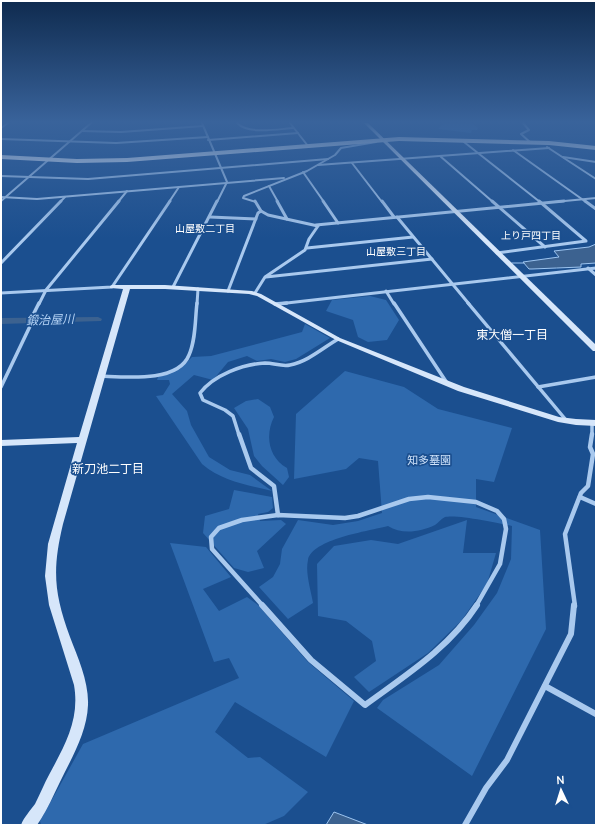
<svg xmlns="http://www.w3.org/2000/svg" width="597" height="826" viewBox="0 0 597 826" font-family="Manrope,'Noto Sans JP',sans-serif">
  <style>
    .green { fill: #2e69ad }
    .water { fill: #3c6290; stroke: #9cc4f0 }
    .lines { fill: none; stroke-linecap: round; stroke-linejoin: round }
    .stream { stroke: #9cc4f0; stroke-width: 1 }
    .river { fill: #3c6290; fill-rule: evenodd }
    .street-far4 { stroke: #a9c9ee; stroke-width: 2 }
    .street-far3 { stroke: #a9c9ee; stroke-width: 3 }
    .street-far2 { stroke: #a9c9ee; stroke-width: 3.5 }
    .street-far1 { stroke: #a9c9ee; stroke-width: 4.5 }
    .street { stroke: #a9c9ee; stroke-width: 6 }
    .secondary { fill: #d6e6fa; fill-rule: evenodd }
    .primary { fill: #f0f6ff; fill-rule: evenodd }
    .labels { text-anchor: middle; stroke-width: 3.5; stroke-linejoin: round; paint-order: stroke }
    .far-neighbourhood-label { font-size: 10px; fill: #fff; stroke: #1b4f8f }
    .park-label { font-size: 11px; fill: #cfe3fa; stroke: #1b4f8f }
    .water-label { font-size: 12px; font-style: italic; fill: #b5d3f5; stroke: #1b4f8f }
    .neighbourhood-label { font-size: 12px; fill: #fff; stroke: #1b4f8f }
  </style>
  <rect width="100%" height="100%" fill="#1b4f8f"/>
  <g class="green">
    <path d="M444,123H473V124L478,128L477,130H472L471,133L438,129Z"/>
    <path d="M370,296L386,300L399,320L387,340L368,342L358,337L353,320L326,311L332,300Z"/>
    <path d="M305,324L330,338L296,359L285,362L271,359L257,361L247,356L228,362L213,380L194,375L172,394L187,411L191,425L209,457L230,470L250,475L272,491C247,485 222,481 202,464L156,396L163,395L170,384L169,380H157L158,377L180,369L192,357L211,356L302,332Z"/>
    <path d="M345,371L404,387L438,409L512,428L494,482L476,479V507L540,530L546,629L472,776L377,708L383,700L439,665L474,625L497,593L511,559L512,526C499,523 456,514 445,517C441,519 438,523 435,525C420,532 402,535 388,526C369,531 312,539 308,560C305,573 311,590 313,603L288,619L259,587L273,577L280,564L282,549L298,520L333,525L358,521L382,513L378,461L359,458L346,469L294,479L296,414Z"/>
    <path d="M258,399L270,407L274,417C265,435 268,457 287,468L289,477L283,485L262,466L254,456L248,429L234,408L246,401Z"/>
    <path d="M234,490L272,497L273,508L268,512L258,514L260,521L281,520L286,524L257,551L264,568L248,572L234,568L203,533L205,516L229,509Z"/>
    <path d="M467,520L463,553H496L487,584L461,621L428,653L369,692L354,677L376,661L372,641L346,621L318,616L317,564L334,546L371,540L398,544Z"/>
    <path d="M170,543L206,547L231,577L203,589L219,611L247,597L258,605L308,662L354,701L326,757L235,702L215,732L248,758L260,757L308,792L284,816L263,825H41L40,821L83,744L239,678L229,658L214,662Z"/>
  </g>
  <g class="water">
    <path d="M596,244V263L581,264V267C565,268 548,268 532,269H529L523,262L559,257L554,251L589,247Z"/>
    <path d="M334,812L368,825H326Z"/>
  </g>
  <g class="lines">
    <path class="stream" d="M512,263H524"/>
    <path class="river" d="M98,317L102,319L101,321L1,324V318Z"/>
    <g class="street-far4">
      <path d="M202,123L227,182L217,202"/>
      <path d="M237,123C249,135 278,129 293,128"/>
      <path d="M290,123L308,146"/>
      <path d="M523,123L529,130L521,134L531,143"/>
      <path d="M1,128L8,123"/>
      <path d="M82,131L121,132L203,126"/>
      <path d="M1,139L116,143L208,137"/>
      <path d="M208,140L298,133"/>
      <path d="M464,142L540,202"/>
      <path d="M547,147L596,179"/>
      <path d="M513,150L586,202"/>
      <path d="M440,156L493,202"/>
      <path d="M563,157L596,162"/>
      <path d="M352,163L382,202"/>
      <path d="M318,165L549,148"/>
      <path d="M303,172L324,202"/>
      <path d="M1,176L88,179L328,159"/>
      <path d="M269,186L278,202"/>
      <path d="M1,197L37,199L284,178"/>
      <path d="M1,201L91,123"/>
      <path d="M60,202L65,197"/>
      <path d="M118,202L127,191"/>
      <path d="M169,202L179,187"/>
      <path d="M256,202L243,198L244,196L307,171L335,155L341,148L376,142V140"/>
      <path d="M554,202L596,198"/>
    </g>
    <g class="street-far3">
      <path d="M277,201L287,219"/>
      <path d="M323,201L338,223"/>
      <path d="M382,201L394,217"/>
      <path d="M492,201L545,247"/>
      <path d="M585,201L596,209"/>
      <path d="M210,217L256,219"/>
      <path d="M397,217L469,304"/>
      <path d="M316,225L564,201"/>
      <path d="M307,248L413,237"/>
      <path d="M497,253L586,241L539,201"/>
      <path d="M1,263L61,201"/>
      <path d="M588,268L596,275"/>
      <path d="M266,277L432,259"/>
      <path d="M173,287L217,201"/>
      <path d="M228,291L258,213L261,211"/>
      <path d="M386,291L394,304"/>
      <path d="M1,293L112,287L170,201"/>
      <path d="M255,293L265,277L305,250L309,239L318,226L268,215L261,211L255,201"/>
      <path d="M39,304L46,290L119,201"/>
      <path d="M197,304L198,289"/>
      <path d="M278,304L596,268"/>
    </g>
    <g class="street-far2">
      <path d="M394,303L447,383"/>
      <path d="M468,303L566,420"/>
      <path d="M275,304L287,303"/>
      <path d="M31,319L39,303"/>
      <path d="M101,376C125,377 178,383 189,355C196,339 195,319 197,303"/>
      <path d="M1,387L32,322"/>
      <path d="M538,387L596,377"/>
      <path d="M239,435L233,416L225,410L203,400L200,393C214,375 243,364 265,363C274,363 282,367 290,365C307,362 323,348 338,339"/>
      <path d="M592,435V423"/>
    </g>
    <g class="street-far1">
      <path d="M239,434L251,468L274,486L278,515"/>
      <path d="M580,497L596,504"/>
      <path d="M263,606L212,549L211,537L219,528L242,520L278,515L345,518L358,516L409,499L428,497L476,502L497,511L504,519L506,529L500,564L476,606"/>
      <path d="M575,606L565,534L581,493L588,486L593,454L590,447L592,434"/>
    </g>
    <g class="street">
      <path d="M262,605L311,660L365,705C406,675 449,648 477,605"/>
      <path d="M545,686L596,714"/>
      <path d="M465,825L486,788L507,760L571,634L574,605"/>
    </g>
    <g class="secondary">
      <path d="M364,123H368L596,345V351H593Z"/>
      <path d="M112,285H165L252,291L261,294L340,338L464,387L559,417L576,419L596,420V426L576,425L558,422L458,391L336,340L257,296L249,294L165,289H130L63,524C52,570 54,593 70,637C78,658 89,682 88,705C87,733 71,759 59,784C53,796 48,808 41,819L37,825H21C24,817 30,811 35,804C40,794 44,784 50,773C65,745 80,719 74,685L49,605L45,576L48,544L77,443L1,446V440L79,437L123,289L110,288V286Z"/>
    </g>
    <path class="primary" d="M399,137L549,141L596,146V150L549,145L399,141L127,162L77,163L1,159V155L77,159L127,158Z"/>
  </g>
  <linearGradient id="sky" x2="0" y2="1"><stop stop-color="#0f2b4f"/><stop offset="0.51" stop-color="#39639b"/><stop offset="1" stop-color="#39639b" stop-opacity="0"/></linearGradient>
  <rect width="597" height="239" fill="url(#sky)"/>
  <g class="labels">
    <g class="far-neighbourhood-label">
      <text x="205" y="232">山屋敷二丁目</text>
      <text x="531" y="239">上り戸四丁目</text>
      <text x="396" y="255">山屋敷三丁目</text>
    </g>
    <g class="park-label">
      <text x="429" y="464">知多墓園</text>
    </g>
    <g class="water-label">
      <text transform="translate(50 320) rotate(-2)" y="4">鍛治屋川</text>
    </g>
    <g class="neighbourhood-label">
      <text x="512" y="339">東大僧一丁目</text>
      <text x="108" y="473">新刀池二丁目</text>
    </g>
  </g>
  <rect width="597" height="826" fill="none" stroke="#ffffff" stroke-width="4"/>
  <g transform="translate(561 790) rotate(356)" stroke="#1b4f8f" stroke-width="3" paint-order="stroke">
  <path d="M0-3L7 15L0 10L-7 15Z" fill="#ffffff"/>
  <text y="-6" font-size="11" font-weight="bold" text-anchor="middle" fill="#ffffff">N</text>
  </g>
</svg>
